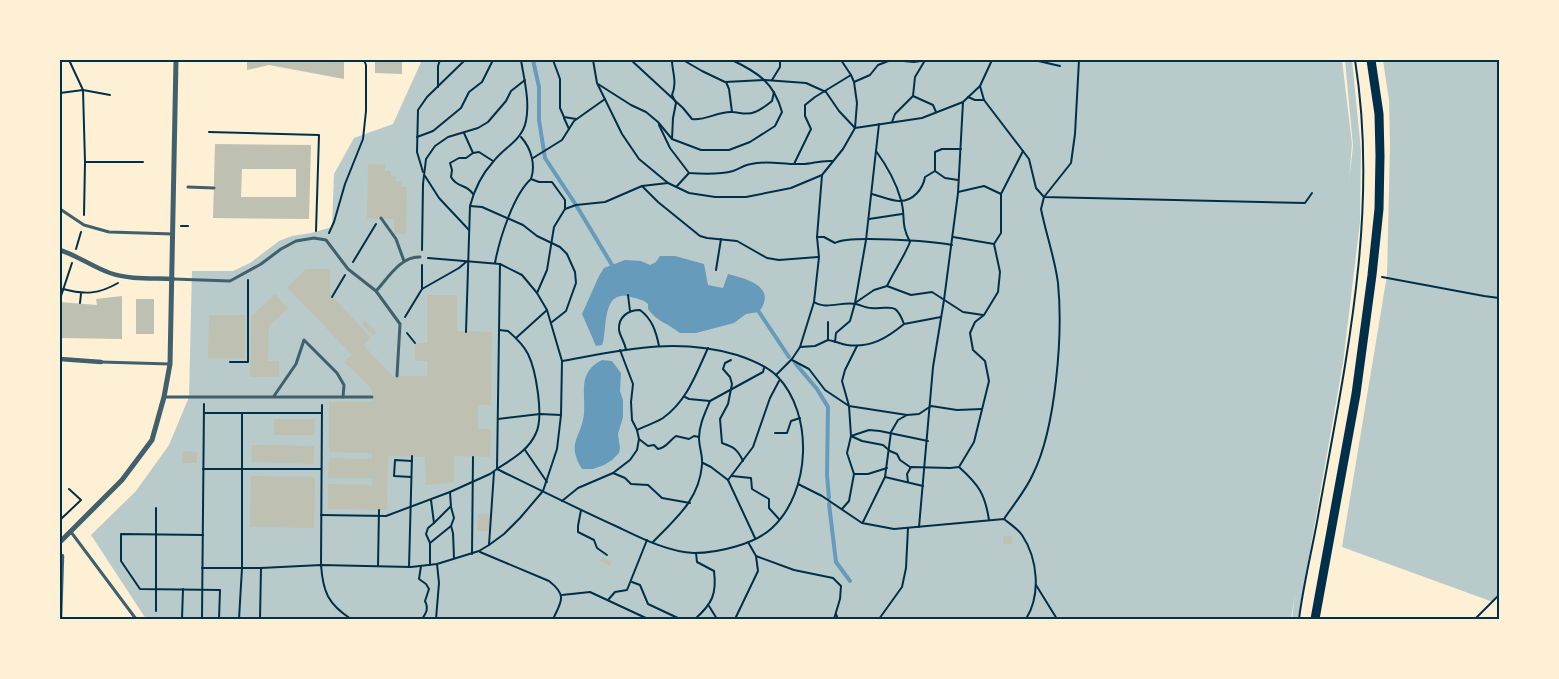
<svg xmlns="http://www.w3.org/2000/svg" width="1559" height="679" viewBox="0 0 1559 679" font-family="Overpass,sans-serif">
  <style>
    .green { fill: #b9caca }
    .water { fill: #669bbc }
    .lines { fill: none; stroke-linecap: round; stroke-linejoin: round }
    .stream { stroke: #669bbc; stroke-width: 4 }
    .building { fill: #bec0b2; fill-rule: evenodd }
    .path { stroke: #003049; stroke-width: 2 }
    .service { stroke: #3f606c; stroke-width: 3 }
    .pedestrian { stroke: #3f606c; stroke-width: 4.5 }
    .minor { stroke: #3f606c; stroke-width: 5 }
    .secondary { stroke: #003049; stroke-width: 9 }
    .neatline { fill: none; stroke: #003049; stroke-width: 2 }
  </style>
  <rect width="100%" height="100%" fill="#fdf0d5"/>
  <g class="green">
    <path d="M422,60H1342L1352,144L1349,181L1353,146L1345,60H1352L1361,151L1360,222L1343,363L1298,619H1292L1295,594L1291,619H146L91,535L136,491L169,445L189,397L192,271H233L250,263L279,241L292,236L311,233L332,227L334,174L354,138L393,124Z"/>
    <path d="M1383,60H1499V595L1493,602L1342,547L1387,275L1390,145L1389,100Z"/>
  </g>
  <g class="water">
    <path d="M660,256H675L704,264L708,285L723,288L728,274C746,279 778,286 759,312L746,314L734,323L696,333H680C669,324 656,321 648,309V304C642,299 638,299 631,297C600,288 608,332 602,345L596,346L582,314L599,276L604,268L625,260L641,261L650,265L656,262Z"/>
    <path d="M602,360L612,361L621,373L620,391L623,400V417L618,434L620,448L619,453L612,460L604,465L593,469H582C566,442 581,439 584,414C586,391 577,373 602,360Z"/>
  </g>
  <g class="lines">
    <g class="stream">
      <path d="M533,60L539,87V120L545,158L576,205L612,265"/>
      <path d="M759,312L789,357"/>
      <path d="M795,363L817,389L828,407L827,475L829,498"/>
      <path d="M829,504L836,562L850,581"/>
    </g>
  </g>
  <g class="building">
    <path d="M247,60H344V79L269,65L247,70Z"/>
    <path d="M375,60H402V74L375,73Z"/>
    <path d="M215,144L311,145L309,219L213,218ZM242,169H296V197H241Z"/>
    <path d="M368,164L385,165V171H391V176H396V181H402L401,187H407L406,234H394V219L367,218Z"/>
    <path d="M306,269H330V294L371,338L363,345L393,376H427V361H415V343H427V295H457V331L492,332L491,405H478V429H491L490,457L454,456V482L426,485L425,457L388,456L387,510L328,509V484L372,485V478H328L329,458L372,459V453L329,452V402H372V389L344,362L352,355L287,287Z"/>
    <path d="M275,294L288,308L269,326L268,361H279V377H250L251,316Z"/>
    <path d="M122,296V339L60,338V302L97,305L96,299Z"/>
    <rect x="136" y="299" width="18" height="35"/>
    <path d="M209,315H245V358H208Z"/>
    <path d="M365,320L377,333L373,336L362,324Z"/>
    <path d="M274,419H315L314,435H274Z"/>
    <path d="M252,445L314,446V464L251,462Z"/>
    <path d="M183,451L197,452V463H182Z"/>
    <path d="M251,476L315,477L314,528L250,527Z"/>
    <path d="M478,514H489V531H477Z"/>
    <rect x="1003" y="536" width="9" height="8"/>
    <path d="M603,557L611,562L609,566L600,561Z"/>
  </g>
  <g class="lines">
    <g class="path">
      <path d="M69,60L83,90L85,162L84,215"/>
      <path d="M553,60L560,79V108L564,117L576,119"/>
      <path d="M593,60L597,83L622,134L639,159L668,183L689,193L715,197H746L791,188L822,175L843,149L855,128L857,103L854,82L851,75L841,60"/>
      <path d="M631,60L683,108L692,119C706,121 718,111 732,112C740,112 746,116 755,112C761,110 767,105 772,101L774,92"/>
      <path d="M683,60L702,71L725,82L765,80L806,83L826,92L839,111L855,128L922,118L963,102L980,86L992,60"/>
      <path d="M892,60L914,62L927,60"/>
      <path d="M1034,60L1060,66"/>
      <path d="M772,80L780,67V60"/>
      <path d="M726,82L729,89L732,112"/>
      <path d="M854,82L870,75L878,65L891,60"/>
      <path d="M598,84L631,105L646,112L658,122L672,139L701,150H729L750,142L775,126L782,112C774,83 759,73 732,60"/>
      <path d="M980,86L984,100L1029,159L1036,188L1044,197L1305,203L1312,193"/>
      <path d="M438,87V66L440,60"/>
      <path d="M60,93L83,90L110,95"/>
      <path d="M913,96L933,105L936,112"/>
      <path d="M968,97L975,100H984"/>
      <path d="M564,118L569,129"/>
      <path d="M892,122L895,114L913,96L915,77L924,62"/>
      <path d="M659,125L670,148L689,173C703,174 719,175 733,171C739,169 744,165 751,164C768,160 784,165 802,164C813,164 819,160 833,161"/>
      <path d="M209,132L319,135L316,231"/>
      <path d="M464,133L473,153"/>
      <path d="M417,137L433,131L461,108L469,92L482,82L493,60"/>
      <path d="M521,137C531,148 536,165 531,179L539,182H552L565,200V209L554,227L547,270L537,293"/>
      <path d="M672,139L673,118L676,103L672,95C677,83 673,74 672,62L673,60"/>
      <path d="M876,151C887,166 896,182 901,200C906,217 900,223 910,242C904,257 894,271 887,286"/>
      <path d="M533,158L562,140L574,121L605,99"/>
      <path d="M86,162H143"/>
      <path d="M794,164L811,129L805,116V105L815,97L851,75"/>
      <path d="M423,172L417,152L418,110L427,97L465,60"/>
      <path d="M425,176L439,198L469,230"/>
      <path d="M958,180L945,178L935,171V152L942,149H961"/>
      <path d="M642,186L658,202L700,236L707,238L737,241L767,258L779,260L818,257"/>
      <path d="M677,186L689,173"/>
      <path d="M958,192L984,186L1001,194"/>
      <path d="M473,194C466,183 458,189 451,177L452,170L450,163L459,158H466L473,153L479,152L493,161"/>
      <path d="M872,194C880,196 891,201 900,201C913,201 923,189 925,177L935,171"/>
      <path d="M470,206L482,207L523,225L537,236L560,247L567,254L575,272L576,283L566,311L552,322"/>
      <path d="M565,209L576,205L605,202L642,186L668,183"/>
      <path d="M869,219L902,214"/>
      <path d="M181,226H188"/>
      <path d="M329,233L334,222L345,184L363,139L366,111V65L364,60"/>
      <path d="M817,237H824L835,243C848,235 932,241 952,245"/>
      <path d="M953,237L994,244"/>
      <path d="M76,249L81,232"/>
      <path d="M422,250L423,184L426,159L435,146L448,137L478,128L488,122L506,101L511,91L525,80"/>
      <path d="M353,262L376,224"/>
      <path d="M495,263C499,241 513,195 531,179"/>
      <path d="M716,270L721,239"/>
      <path d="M1382,277L1484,296L1499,298"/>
      <path d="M63,289C85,295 99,294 118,283"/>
      <path d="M422,289V265"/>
      <path d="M628,295L630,311"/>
      <path d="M332,297L345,275"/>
      <path d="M60,299L72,263"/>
      <path d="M80,303L81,294"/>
      <path d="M855,303L874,290L887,286L911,295L932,292L963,312L983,315"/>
      <path d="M405,317L422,289L459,268L466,262"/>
      <path d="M904,324L941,317"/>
      <path d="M499,330L508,331C515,337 524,346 528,354C536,370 544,417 536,433C529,450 512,459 497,469C538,489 578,509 620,528C643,539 669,552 694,553C718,553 755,544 772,528C811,492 814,414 777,376C768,367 749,359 737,355C675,337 623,350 562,361"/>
      <path d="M466,332L470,206C474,191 482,174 493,162C504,147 522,141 526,121C530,101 524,79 521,60"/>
      <path d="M407,333L415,343"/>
      <path d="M516,338L547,310"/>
      <path d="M828,340V322"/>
      <path d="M835,342L836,333L850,321L855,303L866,240L879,124"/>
      <path d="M800,347L815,346L828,340C835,341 841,344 847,345C871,348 887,338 904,324C895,300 891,310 871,308C866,308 861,305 856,304C843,301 826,310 814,302"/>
      <path d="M626,350C625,343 620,336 619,330C618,317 628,310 640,310C652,319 656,331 659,346"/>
      <path d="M731,360L725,363L723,369L730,377L732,384L728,404L720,419L722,443C733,447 737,448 743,461"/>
      <path d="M792,360L809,369L825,390L849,406L907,415"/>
      <path d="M230,362H248V280"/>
      <path d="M776,375L792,359L800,347L814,302L819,257L817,237L822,175"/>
      <path d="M685,397L689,399L710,401L763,372L764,368"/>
      <path d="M322,405L321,565C323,592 328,604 351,619"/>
      <path d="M205,413H322"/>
      <path d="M498,419L540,414L561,415"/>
      <path d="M637,430C645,426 655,423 663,418C687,401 696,374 708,348"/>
      <path d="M775,433H787L791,421L800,418"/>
      <path d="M851,436L869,430L880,431L928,441"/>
      <path d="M851,436L862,441L883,445L890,451L897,454L900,460L910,467"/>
      <path d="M639,439L648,446L654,445L658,449C666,448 669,441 676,436L689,439L694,436L699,437"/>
      <path d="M525,450L547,482"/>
      <path d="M703,463L711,467L728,480L755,538"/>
      <path d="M959,467C979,485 985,494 989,520"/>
      <path d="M203,469H321"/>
      <path d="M613,473L625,478L631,484L648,485L662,498L690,503"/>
      <path d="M854,474H868L887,468"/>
      <path d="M732,476L751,478L752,489L769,499V508L779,519"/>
      <path d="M411,477L394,476L395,460L412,461"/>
      <path d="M885,477L923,486"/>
      <path d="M728,480L753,447L770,398L779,381"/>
      <path d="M908,482L907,474L911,467L950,468L959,467L974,442L989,381L985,361L973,350L970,333L975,322L984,315L998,292L1000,272L994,244L1001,233V194L1023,151"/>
      <path d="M798,484L822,496L862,523L894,529L1004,519C1010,524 1018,529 1022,535C1038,559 1041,595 1026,619"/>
      <path d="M450,492L451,507L454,518L451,526L453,533L454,558"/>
      <path d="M562,501L578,488L613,473L630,460L637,450L639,439L637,430L632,420L631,402L633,384L620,350"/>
      <path d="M842,509L849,501L854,474L847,453L851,436L849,406L842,381L845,370L857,346"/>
      <path d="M581,510L578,526V532L594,540L597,548L607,555"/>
      <path d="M321,515L386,516L450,492L490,474L497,469L500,264"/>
      <path d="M1004,519C1014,504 1026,490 1033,474C1056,428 1063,334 1058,283C1055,259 1046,234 1041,209L1044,197L1071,163L1075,134L1079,60"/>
      <path d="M60,520L81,500L69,489"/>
      <path d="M863,522L885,477L891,432L898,420L907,415L919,414L931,406L957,410L982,409"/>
      <path d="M434,523L450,507"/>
      <path d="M919,527L933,367L944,300L958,193L963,102"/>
      <path d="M203,535L121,534V561L140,589L220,590L219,619"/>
      <path d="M653,542C676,518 699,500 702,465C703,456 699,447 699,438C699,425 705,413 710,401"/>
      <path d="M430,543L451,526"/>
      <path d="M489,545L494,472"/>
      <path d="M480,552L549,581C567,595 562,601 553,619"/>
      <path d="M472,554L473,457"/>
      <path d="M756,556L794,570L833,578L841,586L840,599L834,619"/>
      <path d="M430,565V543L426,534L428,528L434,523L431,500"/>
      <path d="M378,566L379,510"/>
      <path d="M421,566L419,579L426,584L429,589L425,601C429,609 426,613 422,619"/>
      <path d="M409,567L412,456"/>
      <path d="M202,568H261L321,565L411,567L437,564L479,551L489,545L504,534L520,518L543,491L557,449L561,415L562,361L547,310L537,293L522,275L500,264L428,258"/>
      <path d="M632,582L640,585L648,604L680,619"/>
      <path d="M1036,585L1057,619"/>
      <path d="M562,595L590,592L648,619"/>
      <path d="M608,600L615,592L627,590L647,540"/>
      <path d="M709,606L717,619"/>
      <path d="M156,611V508"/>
      <path d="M836,614L838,619"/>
      <path d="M182,619L183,589"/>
      <path d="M202,619L204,404"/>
      <path d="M239,619L242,568V413"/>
      <path d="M260,619L261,568"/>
      <path d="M436,619L439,583L437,564"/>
      <path d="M695,619C712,604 717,594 714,571L697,562L696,553"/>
      <path d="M735,619L758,571L756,556L748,542"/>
      <path d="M879,619L902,587L906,568L908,528"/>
      <path d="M1299,619C1303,587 1311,554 1317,522C1344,370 1380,215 1355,60"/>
      <path d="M1475,619L1499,595"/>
    </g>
    <g class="service">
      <path d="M60,141V153"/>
      <path d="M188,187L214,188"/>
      <path d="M60,209L84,225L109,232L173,234"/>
      <path d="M381,218L396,239L404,261"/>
      <path d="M173,279L230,281L261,264L281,249L296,241L314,238L326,240L348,269L376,291L400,324L397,376"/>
      <path d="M376,291C388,278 401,256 420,257"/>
      <path d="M101,362L170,364"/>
      <path d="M274,396L296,364L304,340L337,373L344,385L343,397"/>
      <path d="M164,397H372"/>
      <path d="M71,532L136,619"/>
    </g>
    <g class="pedestrian">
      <path d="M60,250C78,256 93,267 110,273C130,280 153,278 173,279"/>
      <path d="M60,359L101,362"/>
      <path d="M60,619L62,556"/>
    </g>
    <path class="minor" d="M60,542L122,480L152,440L164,397L170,364L176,60"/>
    <path class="secondary" d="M1315,619L1356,394L1372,275L1379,209L1380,156L1379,114L1371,60"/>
  </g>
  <rect width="1559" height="679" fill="none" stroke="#fdf0d5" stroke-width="122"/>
  <rect x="61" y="61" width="1437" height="557" class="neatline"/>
</svg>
